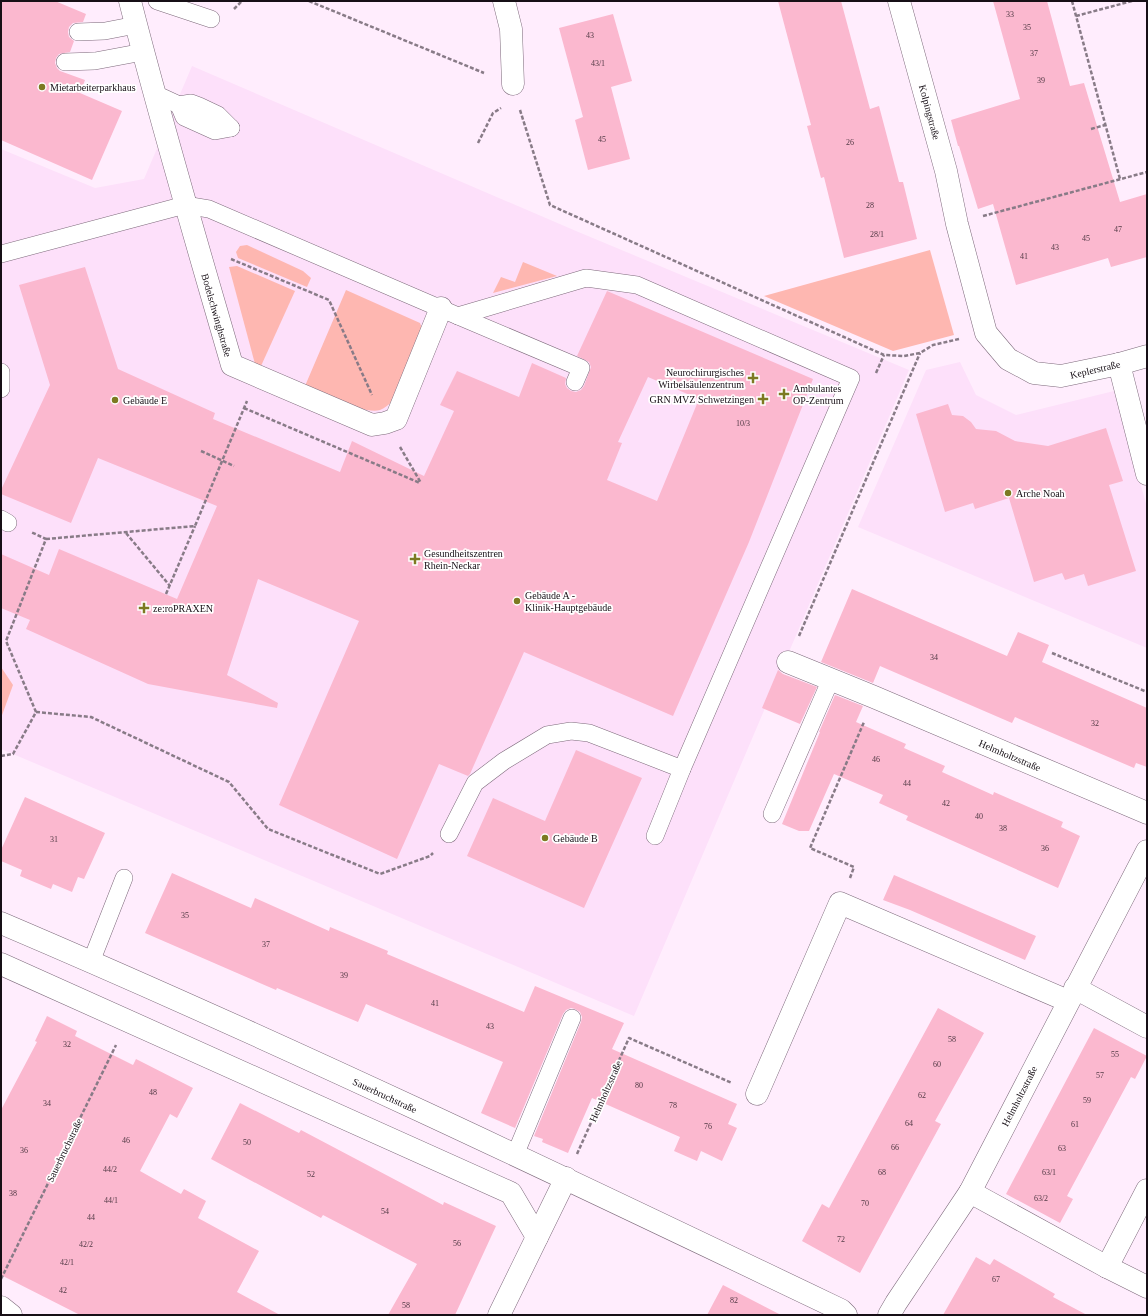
<svg xmlns="http://www.w3.org/2000/svg" width="1148" height="1316" viewBox="0 0 1148 1316" font-family="'Times New Roman',serif">
  <style>
    .built { fill: #fde0fa }
    .green { fill: #feb7b1 }
    .building { fill: #fbb8cf; fill-rule: evenodd }
    .lines { fill: none; stroke-linecap: round; stroke-linejoin: round }
    .service-casing { stroke: #7d6a7b; stroke-width: 18 }
    .minor-casing { stroke: #7d6a7b; stroke-width: 23 }
    .path { stroke: #887b87; stroke-width: 2.5; stroke-dasharray: 4 2; stroke-linecap: butt }
    .service { stroke: #fff; stroke-width: 17 }
    .minor { stroke: #fff; stroke-width: 22 }
    .poi-dot { fill: #7c7a21; stroke: #fff; stroke-width: 1.5 }
    .labels { text-anchor: middle; stroke-width: 3.5; stroke-linejoin: round; paint-order: stroke }
    .number-label { font-size: 8px; fill: #503944 }
    .poi-label { font-size: 10px; fill: #170f16; stroke: #fff; text-anchor: start }
    .street-label { font-size: 10px; fill: #170f16; stroke: #fff }
  </style>
  <rect width="100%" height="100%" fill="#ffedfd"/>
  <g class="built">
    <path d="M192,66L576,231L909,370L634,1016L1,749V149L95,188L144,179Z"/>
    <path d="M960,362L976,395L1016,415L1114,391L1147,507V648L858,527L926,370Z"/>
  </g>
  <g class="green">
    <path d="M247,245L303,271L311,278L307,287L238,258L236,252L240,246Z"/>
    <path d="M930,250L954,335L893,351L764,296Z"/>
    <path d="M523,262L557,276L493,293L501,277L515,282Z"/>
    <path d="M237,266L295,291L261,366L255,364L229,267Z"/>
    <path d="M346,290L420,323L423,331L393,401C389,404 385,408 380,410C364,415 322,393 305,386Z"/>
    <path d="M1,667L13,685L1,718Z"/>
  </g>
  <g class="building">
    <path d="M1,1H55L86,14L83,22L73,23L69,27L68,32L69,37L74,41L70,52L59,54L56,58L55,63L57,68L60,71L85,80L80,93L122,111L92,180L1,140Z"/>
    <path d="M778,1H841L870,109L879,106L899,182H903L917,239L844,258L824,177L821,178L807,126L811,125Z"/>
    <path d="M993,1H1047L1070,86L1084,83L1120,202L1147,194V257L1111,267L1108,258L1016,285L993,204L978,209L959,146H958L951,120L1020,99Z"/>
    <path d="M613,14L632,81L611,87L630,159L588,170L575,120L583,117L559,28Z"/>
    <path d="M85,267L118,369L215,413L213,419L340,472L352,441L424,476L454,411L440,405L457,371L519,397L532,363L566,378L565,384L567,388L571,391L576,392L581,390L584,386L591,367L589,362L577,356L607,291L813,379L749,542L673,716L524,652L470,774L468,776L439,764L397,859L279,805L359,621L258,579L227,675L278,703L277,708L148,684L26,629L30,620L1,608V554L49,575L59,549L177,599L217,506L98,458L71,523L1,494V490L50,385L19,285ZM648,377L699,399L657,501L607,480L622,443L618,442Z"/>
    <path d="M948,404L952,415L963,416L971,422L976,429L996,431L1015,441L1048,446L1106,428L1123,481L1109,485L1136,571L1088,586L1084,574L1065,580L1062,573L1034,582L1009,498L975,509L973,503L945,512L916,414Z"/>
    <path d="M852,589L1007,656L1018,632L1049,645L1042,662L1147,708V767L1136,763L1134,768L1015,717L1012,723L880,666L873,683L821,662Z"/>
    <path d="M778,670L783,674L817,687L800,724L762,708Z"/>
    <path d="M835,695L863,706L856,722L906,744L904,748L945,766L942,772L993,795L994,792L1063,822L1061,827L1080,836L1058,888L906,820L908,816L879,803L883,795L834,774L809,831H799L782,824L820,732H819Z"/>
    <path d="M576,750L642,778L584,908L467,856L493,798L545,821Z"/>
    <path d="M25,797L105,833L84,879L78,877L72,892L53,884L51,889L20,876L22,870L1,861V850Z"/>
    <path d="M172,873L251,908L255,898L329,931L330,927L388,951L387,954L524,1012L535,986L624,1023L612,1049L737,1104L728,1124L737,1128L722,1161L701,1151L697,1161L674,1151L680,1137L592,1098L568,1153L542,1142L543,1139L534,1136L581,1022L582,1017L580,1012L575,1009L571,1008L566,1010L563,1014L515,1128L481,1113L503,1062L366,1004L358,1022L277,988L276,990L145,933Z"/>
    <path d="M894,875L1036,936L1025,960L910,910L883,900Z"/>
    <path d="M938,1008L984,1033L935,1121L941,1124L860,1273L802,1241L822,1204L829,1208Z"/>
    <path d="M47,1016L77,1031L75,1036L133,1065L136,1059L193,1088L177,1118L170,1114L140,1171L181,1194L184,1189L206,1201L198,1218L259,1251L237,1292L280,1315H80L1,1275V1110L37,1042L35,1041Z"/>
    <path d="M1094,1028L1147,1056L1135,1079L1131,1077L1067,1196L1073,1199L1060,1223L1006,1194Z"/>
    <path d="M240,1103L299,1133L301,1130L443,1205L444,1202L496,1226L455,1315H388L417,1264L323,1215L321,1218L211,1159Z"/>
    <path d="M976,1257L990,1265L994,1259L1055,1294L1053,1297L1087,1315H943Z"/>
    <path d="M723,1285L781,1315H707Z"/>
  </g>
  <g class="lines">
    <g class="service-casing">
      <g id="service">
        <path d="M157,1L211,19"/>
        <path d="M78,32L105,31L136,25"/>
        <path d="M65,62L95,61L143,52"/>
        <path d="M153,93L179,105L191,103L199,106L218,115L231,128"/>
        <path d="M179,105L184,117L215,131L231,128"/>
        <path d="M1,254L185,205L209,209L458,316L586,278L637,285L851,378L682,769L589,733L571,731L547,735L504,761L475,783L449,834"/>
        <path d="M458,316L581,368L575,382"/>
        <path d="M1,372V389"/>
        <path d="M1,519L8,523"/>
        <path d="M772,814L831,679"/>
        <path d="M655,836L682,769"/>
        <path d="M91,962L124,878"/>
        <path d="M515,1155L572,1018"/>
      </g>
    </g>
    <g class="minor-casing">
      <g id="minor">
        <path d="M130,1C161,123 197,244 232,365L372,425L385,423L396,419L441,308"/>
        <path d="M504,1L511,29L513,84"/>
        <path d="M899,1L946,171L957,224L986,333L1008,359L1034,373L1061,376L1119,364L1147,356"/>
        <path d="M1119,364L1147,474"/>
        <path d="M788,662L874,697L1147,813"/>
        <path d="M1,923C285,1044 563,1177 841,1310L846,1315"/>
        <path d="M1,964L511,1193L537,1237"/>
        <path d="M1075,988L1147,1027"/>
        <path d="M757,1094L840,903L1068,1001"/>
        <path d="M970,1192L1107,1267L1147,1287"/>
        <path d="M1107,1267L1147,1190"/>
        <path d="M1,1307L11,1315"/>
        <path d="M499,1315L566,1178"/>
        <path d="M889,1315L896,1303L970,1192L1147,851"/>
      </g>
    </g>
    <g class="path">
      <path d="M309,1L484,73"/>
      <path d="M1072,1L1120,179"/>
      <path d="M234,9L242,1"/>
      <path d="M1076,16L1132,1"/>
      <path d="M520,110L550,205L884,355L904,356L920,353L933,345L959,339"/>
      <path d="M1091,129L1105,125"/>
      <path d="M478,143L493,113L501,108"/>
      <path d="M983,216L1147,172"/>
      <path d="M231,259L329,300L372,395"/>
      <path d="M876,373L884,355"/>
      <path d="M244,408L420,483"/>
      <path d="M400,447L421,483"/>
      <path d="M201,451L234,466"/>
      <path d="M126,533L170,586"/>
      <path d="M46,539L195,526L247,401"/>
      <path d="M166,594L195,526"/>
      <path d="M799,636L920,353"/>
      <path d="M1052,653L1147,692"/>
      <path d="M36,712L91,717L229,782L268,829L380,874L430,856L433,853"/>
      <path d="M1,756L13,754L36,712L6,641L46,539L31,532"/>
      <path d="M850,878L854,867L810,848L864,722"/>
      <path d="M577,1154L629,1038L732,1083"/>
      <path d="M1,1279L116,1045"/>
    </g>
    <use href="#service" class="service"/>
    <use href="#minor" class="minor"/>
  </g>
  <g class="poi-dot">
    <circle cx="42" cy="87" r="4"/>
    <path d="M751 372h4v4h4v4h-4v4h-4v-4h-4v-4h4z"/>
    <path d="M782 388h4v4h4v4h-4v4h-4v-4h-4v-4h4z"/>
    <path d="M761 393h4v4h4v4h-4v4h-4v-4h-4v-4h4z"/>
    <circle cx="115" cy="400" r="4"/>
    <circle cx="1008" cy="493" r="4"/>
    <path d="M413 553h4v4h4v4h-4v4h-4v-4h-4v-4h4z"/>
    <circle cx="517" cy="601" r="4"/>
    <path d="M142 602h4v4h4v4h-4v4h-4v-4h-4v-4h4z"/>
    <circle cx="545" cy="838" r="4"/>
  </g>
  <g class="labels">
    <g class="number-label">
      <text x="1010" y="17">33</text>
      <text x="1027" y="30">35</text>
      <text x="590" y="38">43</text>
      <text x="1034" y="56">37</text>
      <text x="598" y="66">43/1</text>
      <text x="1041" y="83">39</text>
      <text x="602" y="142">45</text>
      <text x="850" y="145">26</text>
      <text x="870" y="208">28</text>
      <text x="1118" y="232">47</text>
      <text x="877" y="237">28/1</text>
      <text x="1086" y="241">45</text>
      <text x="1055" y="250">43</text>
      <text x="1024" y="259">41</text>
      <text x="743" y="426">10/3</text>
      <text x="934" y="660">34</text>
      <text x="1095" y="726">32</text>
      <text x="876" y="762">46</text>
      <text x="907" y="786">44</text>
      <text x="946" y="806">42</text>
      <text x="979" y="819">40</text>
      <text x="1003" y="831">38</text>
      <text x="54" y="842">31</text>
      <text x="1045" y="851">36</text>
      <text x="185" y="918">35</text>
      <text x="266" y="947">37</text>
      <text x="344" y="978">39</text>
      <text x="435" y="1006">41</text>
      <text x="490" y="1029">43</text>
      <text x="952" y="1042">58</text>
      <text x="67" y="1047">32</text>
      <text x="1115" y="1057">55</text>
      <text x="937" y="1067">60</text>
      <text x="1100" y="1078">57</text>
      <text x="639" y="1088">80</text>
      <text x="153" y="1095">48</text>
      <text x="922" y="1098">62</text>
      <text x="1087" y="1103">59</text>
      <text x="47" y="1106">34</text>
      <text x="673" y="1108">78</text>
      <text x="909" y="1126">64</text>
      <text x="1075" y="1127">61</text>
      <text x="708" y="1129">76</text>
      <text x="126" y="1143">46</text>
      <text x="247" y="1145">50</text>
      <text x="895" y="1150">66</text>
      <text x="1062" y="1151">63</text>
      <text x="24" y="1153">36</text>
      <text x="110" y="1172">44/2</text>
      <text x="882" y="1175">68</text>
      <text x="1049" y="1175">63/1</text>
      <text x="311" y="1177">52</text>
      <text x="13" y="1196">38</text>
      <text x="1041" y="1201">63/2</text>
      <text x="111" y="1203">44/1</text>
      <text x="865" y="1206">70</text>
      <text x="385" y="1214">54</text>
      <text x="91" y="1220">44</text>
      <text x="841" y="1242">72</text>
      <text x="457" y="1246">56</text>
      <text x="86" y="1247">42/2</text>
      <text x="67" y="1265">42/1</text>
      <text x="996" y="1282">67</text>
      <text x="63" y="1293">42</text>
      <text x="734" y="1303">82</text>
      <text x="406" y="1308">58</text>
    </g>
    <g class="poi-label">
      <text x="50" y="91">Mietarbeiterparkhaus</text>
      <text x="744" y="376" text-anchor="end">Neurochirurgisches<tspan x="744" dy="12">Wirbelsäulenzentrum</tspan></text>
      <text x="793" y="392">Ambulantes<tspan x="793" dy="12">OP-Zentrum</tspan></text>
      <text x="754" y="403" text-anchor="end">GRN MVZ Schwetzingen</text>
      <text x="123" y="404">Gebäude E</text>
      <text x="1016" y="497">Arche Noah</text>
      <text x="424" y="557">Gesundheitszentren<tspan x="424" dy="12">Rhein-Neckar</tspan></text>
      <text x="525" y="599">Gebäude A -<tspan x="525" dy="12">Klinik-Hauptgebäude</tspan></text>
      <text x="153" y="612">ze:roPRAXEN</text>
      <text x="553" y="842">Gebäude B</text>
    </g>
    <g class="street-label">
      <text transform="translate(930 112) rotate(75)" y="4">Kolpingstraße</text>
      <text transform="translate(217 315) rotate(74)" y="4">Bodelschwinghstraße</text>
      <text transform="translate(1095 369) rotate(-13)" y="4">Keplerstraße</text>
      <text transform="translate(1010 755) rotate(23)" y="4">Helmholtzstraße</text>
      <text transform="translate(605 1091) rotate(-66)" y="4">Helmholtzstraße</text>
      <text transform="translate(385 1095) rotate(25)" y="4">Sauerbruchstraße</text>
      <text transform="translate(1019 1096) rotate(-63)" y="4">Helmholtzstraße</text>
      <text transform="translate(64 1150) rotate(-64)" y="4">Sauerbruchstraße</text>
    </g>
  </g>
  <rect width="1148" height="1316" fill="none" stroke="#170f16" stroke-width="4"/>
</svg>
